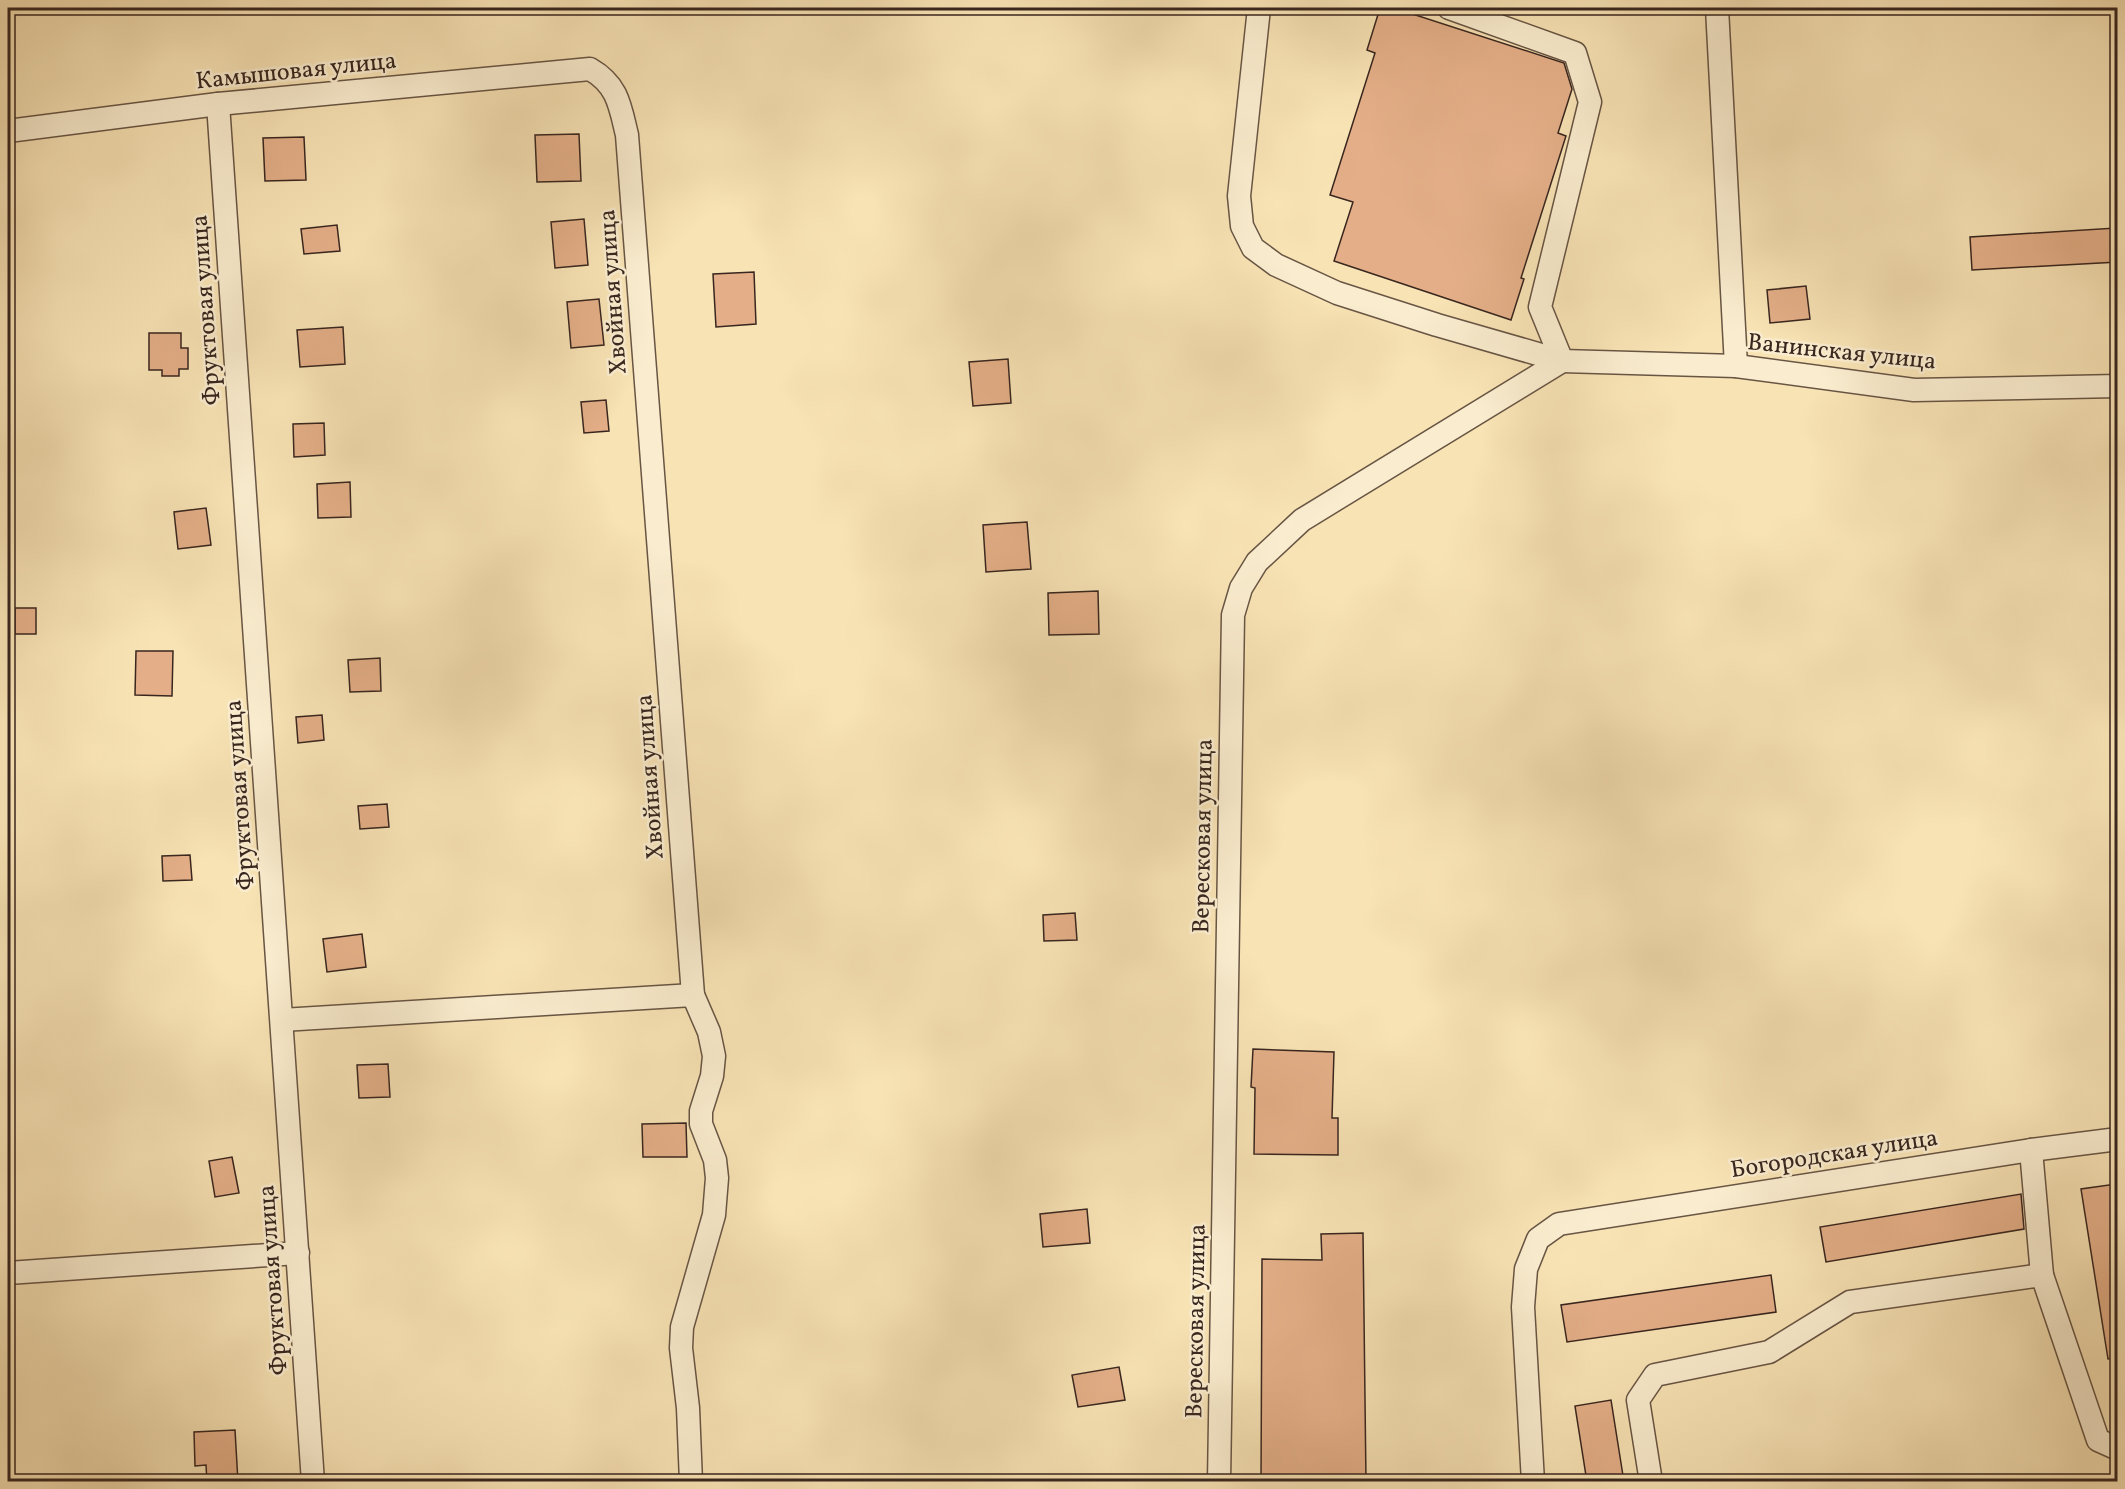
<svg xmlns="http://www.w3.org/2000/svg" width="2125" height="1489" viewBox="0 0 2125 1489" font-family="Vollkorn,serif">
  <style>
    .building { fill: #e4af88; stroke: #38261f; stroke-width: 1.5 }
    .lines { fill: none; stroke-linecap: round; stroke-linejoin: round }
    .minor-casing { stroke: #685544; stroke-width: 25 }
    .minor { stroke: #faedcf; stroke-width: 22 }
    .labels { text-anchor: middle; stroke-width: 5; stroke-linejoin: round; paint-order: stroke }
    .street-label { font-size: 24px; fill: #38261f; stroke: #faedcf }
  </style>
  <rect width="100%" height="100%" fill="#f8e3b5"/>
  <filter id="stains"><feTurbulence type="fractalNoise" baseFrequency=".00333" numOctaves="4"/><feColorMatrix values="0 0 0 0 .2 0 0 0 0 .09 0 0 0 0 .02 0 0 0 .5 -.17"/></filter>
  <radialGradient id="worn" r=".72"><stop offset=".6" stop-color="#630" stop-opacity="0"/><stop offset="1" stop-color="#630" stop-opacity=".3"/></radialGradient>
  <g class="building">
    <path d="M1380,8H1394L1564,63L1572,89L1558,133L1566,136L1521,278L1524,279L1511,320L1334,261L1353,202L1330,195L1375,53L1367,50Z"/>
    <path d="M579,134L581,181L537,182L535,135Z"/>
    <path d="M304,137L306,180L265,181L263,138Z"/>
    <path d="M584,219L588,265L555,268L551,222Z"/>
    <path d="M337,225L340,251L304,254L301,229Z"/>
    <path d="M2116,228L2118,262L1972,270L1970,237Z"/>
    <path d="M754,272L756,324L716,327L713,274Z"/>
    <path d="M1806,286L1810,319L1770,323L1767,290Z"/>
    <path d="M599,299L604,345L571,348L567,302Z"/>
    <path d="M343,327L345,364L300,367L297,330Z"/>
    <path d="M149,333H181V348H188V369H179V376H162V370H149Z"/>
    <path d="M1008,359L1011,403L973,406L969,362Z"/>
    <path d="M606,400L609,431L584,433L581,402Z"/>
    <path d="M324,423L325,455L294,457L293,424Z"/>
    <path d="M350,482L351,517L318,518L317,484Z"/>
    <path d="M206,508L211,545L178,549L174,512Z"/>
    <path d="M1027,522L1031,569L986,572L983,525Z"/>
    <path d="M1098,591L1099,634L1049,635L1048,593Z"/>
    <rect x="15" y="608" width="21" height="26"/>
    <path d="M136,651H173L172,696L135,695Z"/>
    <path d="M380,658L381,691L350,692L348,660Z"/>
    <path d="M322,715L324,740L298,743L296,717Z"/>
    <path d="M387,804L389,827L360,829L358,806Z"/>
    <path d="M190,855L192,880L163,881L162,856Z"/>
    <path d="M1075,913L1077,940L1044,941L1043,915Z"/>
    <path d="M362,934L366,967L327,972L323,939Z"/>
    <path d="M1253,1049L1334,1052L1332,1118H1338V1155L1254,1154L1255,1088L1251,1087Z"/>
    <path d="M388,1064L390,1097L359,1098L357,1065Z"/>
    <path d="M686,1123L687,1157H643L642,1124Z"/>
    <path d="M232,1157L239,1193L215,1197L209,1161Z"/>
    <path d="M2116,1184L2118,1195V1358L2108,1359L2081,1189Z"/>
    <path d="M2021,1194L2024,1229L1826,1262L1820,1227Z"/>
    <path d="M1087,1209L1090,1243L1043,1247L1040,1214Z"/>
    <path d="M1363,1233L1366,1482H1261L1262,1259L1322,1260L1321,1234Z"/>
    <path d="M1771,1275L1776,1312L1567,1342L1561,1305Z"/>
    <path d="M1119,1367L1125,1400L1078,1407L1072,1375Z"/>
    <path d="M1611,1400L1624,1482H1587L1575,1406Z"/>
    <path d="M235,1430L238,1482H207L206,1465L195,1466L194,1432Z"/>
  </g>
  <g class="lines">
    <g class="minor-casing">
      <g id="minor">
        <path d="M1259,8L1239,196L1242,226L1253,248L1276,265L1337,293L1437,325L1562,361L1736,366L1914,390L2118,386"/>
        <path d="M1449,8L1575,53L1590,102L1540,307L1562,361"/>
        <path d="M1717,8L1736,366"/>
        <path d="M218,104L313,1482"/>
        <path d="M8,131L218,104L590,69C618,85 620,106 627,135L693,995L709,1032L714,1056L712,1076L701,1111V1124L715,1160L717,1178L714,1215L682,1327L681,1348L688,1408L691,1482"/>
        <path d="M282,1020L693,995"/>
        <path d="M2031,1150L2042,1275"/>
        <path d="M8,1273L298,1253"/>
        <path d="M1219,1482L1233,615L1241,588L1257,562L1302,520L1562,361"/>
        <path d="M1533,1482L1523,1307L1526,1269L1538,1239L1559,1224L2031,1150L2118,1139"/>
        <path d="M1651,1482L1638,1400L1655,1375L1769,1352L1850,1302L2042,1275L2098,1440L2118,1449"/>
      </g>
    </g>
    <use href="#minor" class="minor"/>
  </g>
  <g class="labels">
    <g class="street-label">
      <text transform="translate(296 70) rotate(-6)" y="8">Камышовая улица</text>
      <text transform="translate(612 292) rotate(-94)" y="8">Хвойная улица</text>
      <text transform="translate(205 310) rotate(-94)" y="8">Фруктовая улица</text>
      <text transform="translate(1842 351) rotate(6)" y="8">Ванинская улица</text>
      <text transform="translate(649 777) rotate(-94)" y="8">Хвойная улица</text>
      <text transform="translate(239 795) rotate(-94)" y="8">Фруктовая улица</text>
      <text transform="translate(1202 836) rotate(-89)" y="8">Вересковая улица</text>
      <text transform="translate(1834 1153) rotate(-9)" y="8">Богородская улица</text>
      <text transform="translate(272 1280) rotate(-94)" y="8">Фруктовая улица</text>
      <text transform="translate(1195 1321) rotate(-89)" y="8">Вересковая улица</text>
    </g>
  </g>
  <rect width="2125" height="1489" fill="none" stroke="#f8e3b5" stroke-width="30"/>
  <rect x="9" y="9" width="2107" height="1471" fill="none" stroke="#38261f" stroke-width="3"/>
  <rect x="15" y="15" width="2095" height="1459" fill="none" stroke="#38261f" stroke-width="1.5"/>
  <rect width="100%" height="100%" filter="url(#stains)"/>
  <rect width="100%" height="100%" fill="url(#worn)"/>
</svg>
